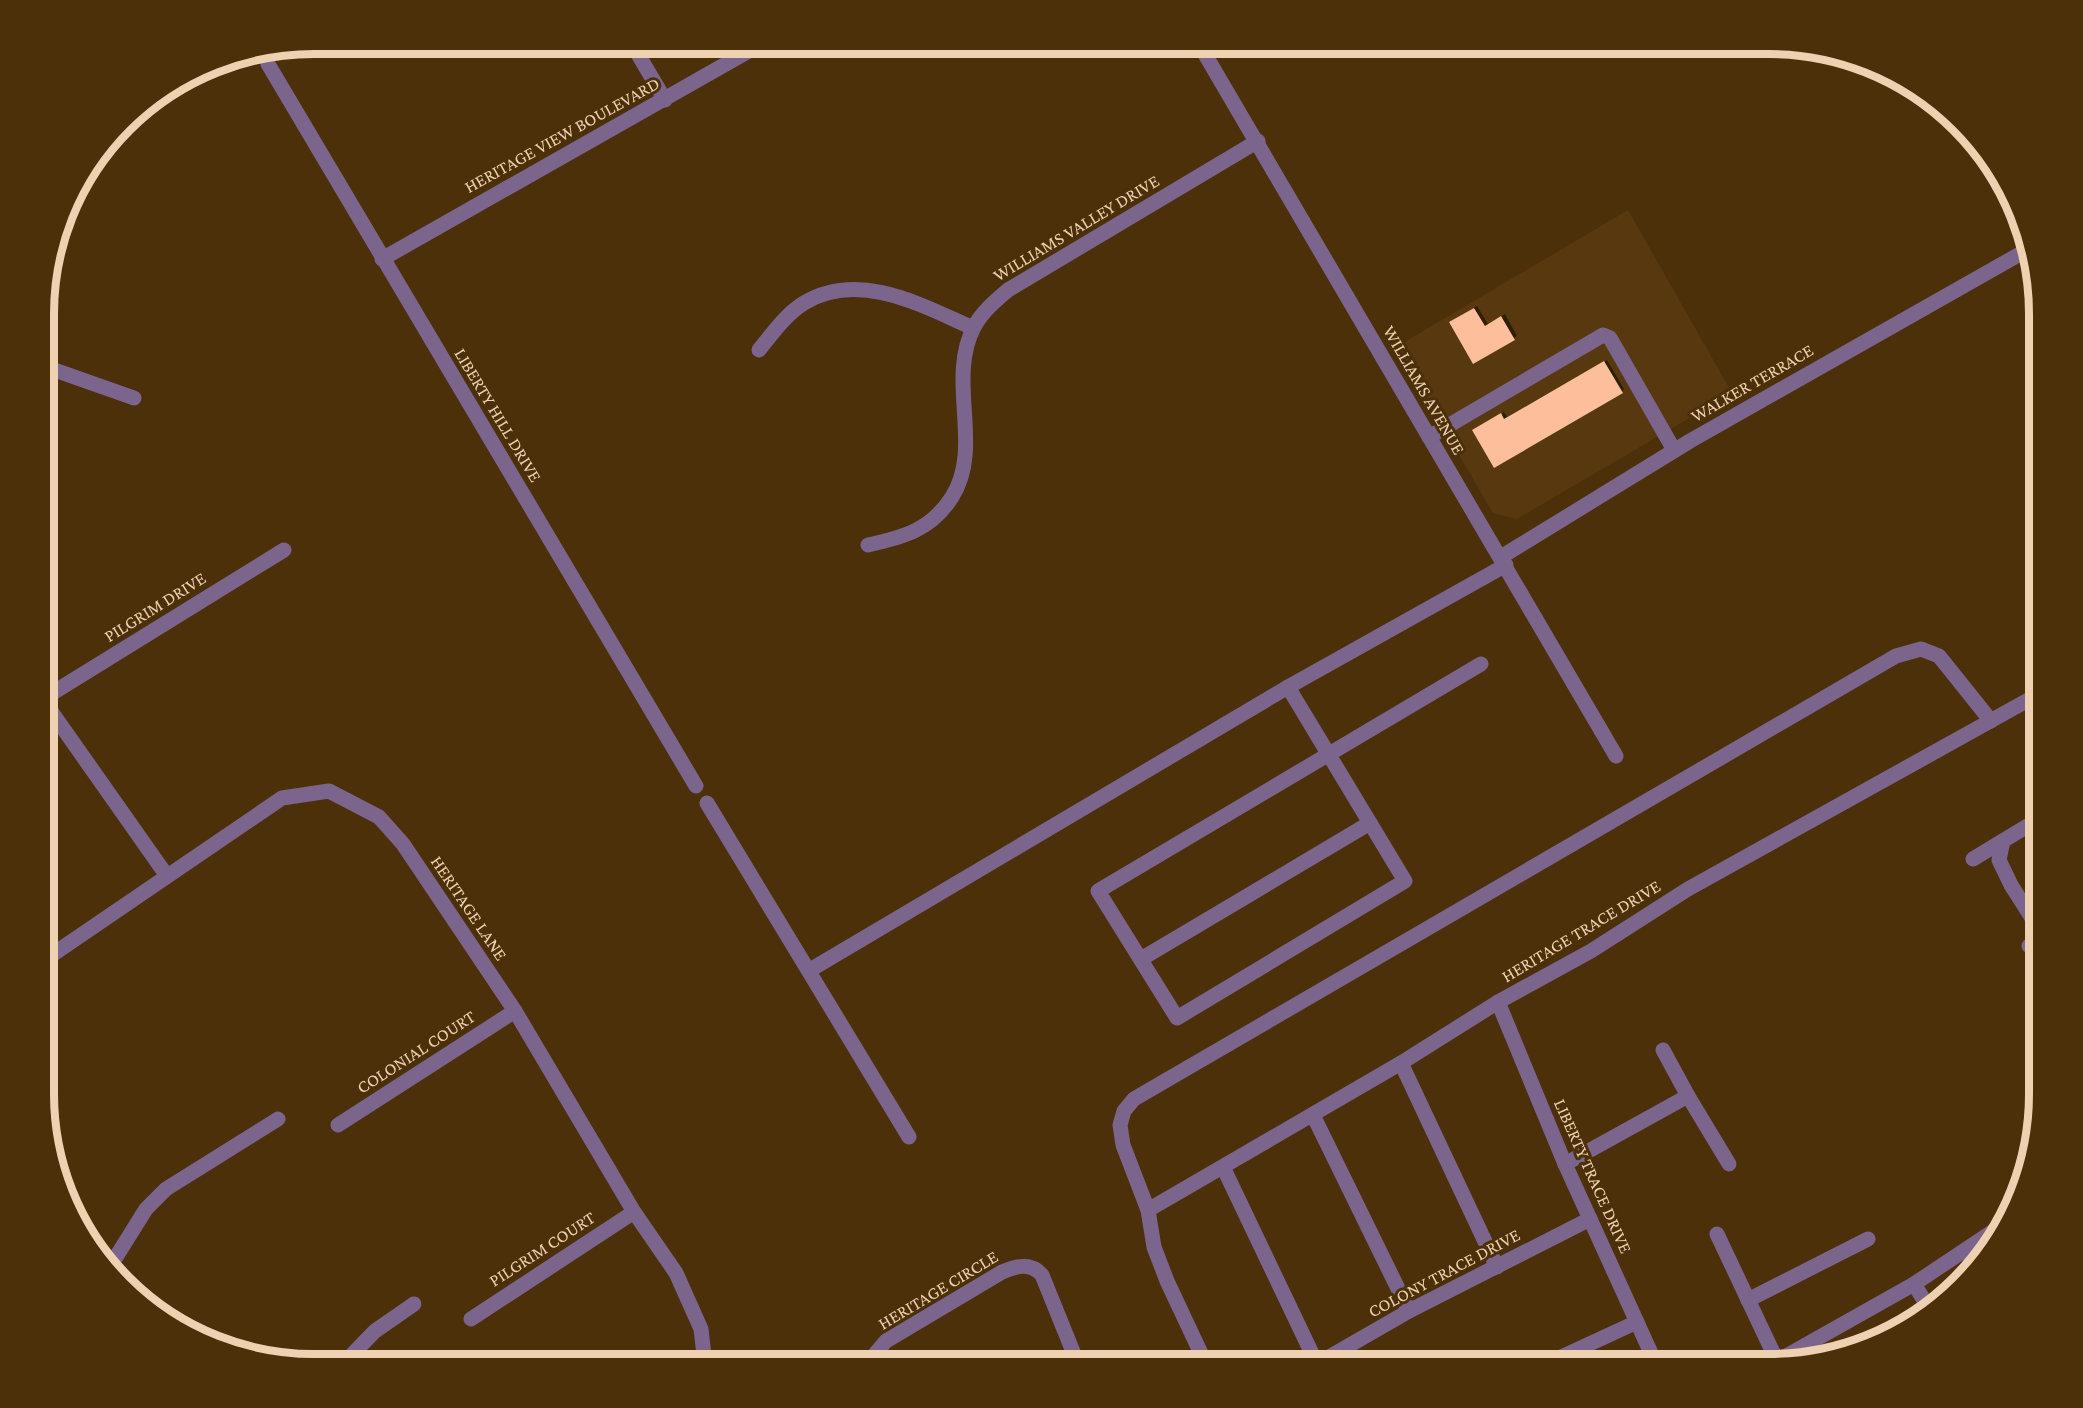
<svg xmlns="http://www.w3.org/2000/svg" width="2083" height="1408" viewBox="0 0 2083 1408" font-family="'Crimson Pro',serif">
  <style>
    .built { fill: #58390f }
    .shadow { fill: #0007 }
    .building { fill: #fcbe9b }
    .lines { fill: none; stroke-linecap: round; stroke-linejoin: round }
    .minor { stroke: #7b658c; stroke-width: 15 }
    .labels { text-anchor: middle; stroke-width: 6; stroke-linejoin: round; paint-order: stroke }
    .street-label { font-size: 18px; fill: #edd1b0; stroke: #4b300a }
    .rim { fill: none; stroke: #edd1b0; stroke-width: 8 }
  </style>
  <rect width="100%" height="100%" fill="#4b300a"/>
  <path class="built" d="M1628,210L1732,393L1517,519L1493,513L1396,347Z"/>
  <g class="shadow">
    <path d="M1477,306L1488,324L1505,314L1517,336L1474,362L1454,320Z"/>
    <path d="M1607,360L1624,389L1622,392L1476,428L1504,412L1507,417Z"/>
  </g>
  <g class="building">
    <path d="M1474,308L1485,326L1501,316L1515,340L1473,364L1449,322Z"/>
    <path d="M1604,361L1623,393L1494,468L1472,430L1501,413L1504,419Z"/>
  </g>
  <g class="lines">
    <g class="minor">
      <path d="M632,44L665,100"/>
      <path d="M1199,44L1616,756"/>
      <path d="M268,64L696,786"/>
      <path d="M382,259L761,44"/>
      <path d="M759,350C772,334 786,314 804,303C859,270 921,305 973,328"/>
      <path d="M46,367L134,398"/>
      <path d="M1429,437L1603,335L1610,338L1674,450"/>
      <path d="M868,545C904,537 931,530 952,497C984,446 946,381 974,327C982,312 995,301 1008,290L1258,141"/>
      <path d="M1501,557L1690,441L2027,250"/>
      <path d="M1288,687L1405,881L1177,1018L1098,891L1481,664"/>
      <path d="M46,697L284,550"/>
      <path d="M46,704L167,876"/>
      <path d="M707,803L909,1137"/>
      <path d="M2003,841L1999,860L2011,885L2039,929"/>
      <path d="M1973,859L2039,819"/>
      <path d="M2029,946L2039,942"/>
      <path d="M46,959L282,798L329,791L379,817L403,844L515,1011L634,1212L676,1273L701,1329L705,1364"/>
      <path d="M1141,959L1370,823"/>
      <path d="M810,970L1288,687L1506,565"/>
      <path d="M1498,1002L1565,1164L1656,1364"/>
      <path d="M1663,1050L1688,1096"/>
      <path d="M1401,1063L1497,1267"/>
      <path d="M1313,1115L1409,1311"/>
      <path d="M338,1125L515,1011"/>
      <path d="M1565,1164L1688,1096L1729,1164"/>
      <path d="M1223,1167L1317,1364"/>
      <path d="M1148,1210L1401,1063L1498,1002L1591,951L1688,889L2039,694"/>
      <path d="M1717,1234L1777,1361"/>
      <path d="M111,1265L146,1209L166,1189L278,1119"/>
      <path d="M1914,1284L1927,1305"/>
      <path d="M1748,1300L1868,1239"/>
      <path d="M471,1319L634,1212"/>
      <path d="M343,1364L375,1331L414,1304"/>
      <path d="M858,1364L869,1361L886,1341L1002,1272C1017,1266 1030,1262 1042,1275L1078,1364"/>
      <path d="M1206,1364L1167,1281L1154,1247L1148,1210L1123,1145L1120,1125L1124,1111L1134,1099L1896,656L1921,649L1939,656L1991,721"/>
      <path d="M1317,1364L1409,1311L1590,1219"/>
      <path d="M1546,1364L1637,1322"/>
      <path d="M1772,1364L1914,1284L2001,1226"/>
    </g>
  </g>
  <g class="labels">
    <g class="street-label">
      <text transform="translate(562 135) rotate(-29)" y="6">HERITAGE VIEW BOULEVARD</text>
      <text transform="translate(1076 228) rotate(-31)" y="6">WILLIAMS VALLEY DRIVE</text>
      <text transform="translate(1752 383) rotate(-30)" y="6">WALKER TERRACE</text>
      <text transform="translate(1424 390) rotate(60)" y="6">WILLIAMS AVENUE</text>
      <text transform="translate(498 415) rotate(59)" y="6">LIBERTY HILL DRIVE</text>
      <text transform="translate(155 607) rotate(-32)" y="6">PILGRIM DRIVE</text>
      <text transform="translate(469 908) rotate(56)" y="6">HERITAGE LANE</text>
      <text transform="translate(1581 931) rotate(-31)" y="6">HERITAGE TRACE DRIVE</text>
      <text transform="translate(416 1052) rotate(-33)" y="6">COLONIAL COURT</text>
      <text transform="translate(1593 1176) rotate(66)" y="6">LIBERTY TRACE DRIVE</text>
      <text transform="translate(542 1249) rotate(-33)" y="6">PILGRIM COURT</text>
      <text transform="translate(1444 1273) rotate(-28)" y="6">COLONY TRACE DRIVE</text>
      <text transform="translate(938 1290) rotate(-31)" y="6">HERITAGE CIRCLE</text>
    </g>
  </g>
  <path d="M0 0H2083V1408H0ZM314 54H1769A260 260 0 0 1 2029 314V1094A260 260 0 0 1 1769 1354H314A260 260 0 0 1 54 1094V314A260 260 0 0 1 314 54Z" fill="#4b300a" fill-rule="evenodd"/>
  <path class="rim" d="M314 54H1769A260 260 0 0 1 2029 314V1094A260 260 0 0 1 1769 1354H314A260 260 0 0 1 54 1094V314A260 260 0 0 1 314 54Z"/>
</svg>
